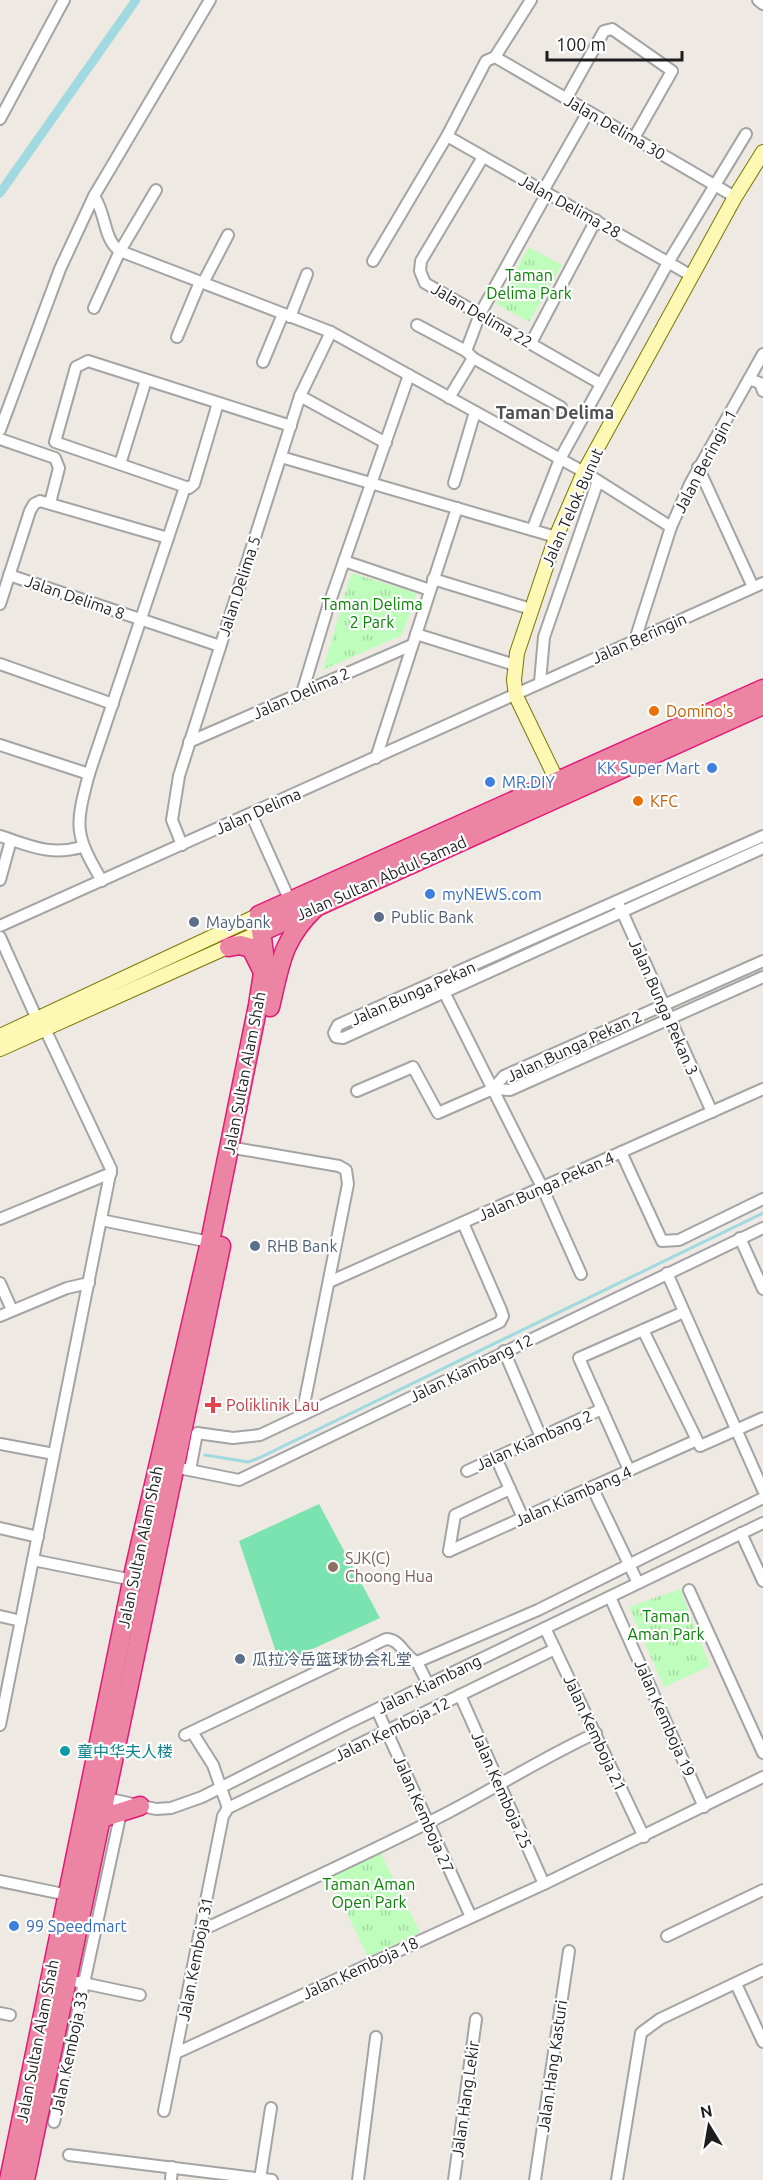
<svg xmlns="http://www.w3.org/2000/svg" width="763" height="2180" viewBox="0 0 763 2180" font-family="Ubuntu,'Noto Sans SC',sans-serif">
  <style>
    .park { fill: url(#park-tufts) }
    .pitch { fill: #7be3af }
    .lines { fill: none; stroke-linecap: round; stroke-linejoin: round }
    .stream { stroke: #a0d9e0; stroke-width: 3 }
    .canal { stroke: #a0d9e0; stroke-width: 9 }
    .street-casing { stroke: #a4a4a4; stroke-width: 14 }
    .secondary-casing { stroke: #797700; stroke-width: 16 }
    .highway-casing { stroke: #e31977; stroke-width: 21 }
    .street { stroke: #fff; stroke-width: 10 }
    .secondary { stroke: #fdf8b3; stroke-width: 14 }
    .highway { stroke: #ec85a4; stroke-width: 18 }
    .food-dot { fill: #e8710a; stroke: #fff; stroke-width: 2 }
    .shop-dot { fill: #3f7fe0; stroke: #fff; stroke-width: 2 }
    .service-dot { fill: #5c6f8a; stroke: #fff; stroke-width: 2 }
    .health-dot { fill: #e0444e; stroke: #fff; stroke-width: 2 }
    .education-dot { fill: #8d6e63; stroke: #fff; stroke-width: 2 }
    .culture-dot { fill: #0f9aa8; stroke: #fff; stroke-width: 2 }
    .labels { text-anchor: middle; stroke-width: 4.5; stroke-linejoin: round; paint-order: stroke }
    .street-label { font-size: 16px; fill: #1d1d1d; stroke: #fff }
    .park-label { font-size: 16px; fill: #098205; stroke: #fff }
    .food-label { font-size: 16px; fill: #c56008; stroke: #fff; text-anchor: start }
    .shop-label { font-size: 16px; fill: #366cbe; stroke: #fff; text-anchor: start }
    .service-label { font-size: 16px; fill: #4e5e75; stroke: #fff; text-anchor: start }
    .health-label { font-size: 16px; fill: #be3a42; stroke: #fff; text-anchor: start }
    .education-label { font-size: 16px; fill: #785e54; stroke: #fff; text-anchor: start }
    .culture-label { font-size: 16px; fill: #0d838f; stroke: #fff; text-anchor: start }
    .neighbourhood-label { font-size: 18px; font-weight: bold; fill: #505050; stroke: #fff }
  </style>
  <defs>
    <pattern id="park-tufts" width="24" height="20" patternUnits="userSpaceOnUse" patternTransform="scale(1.5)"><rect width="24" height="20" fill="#bffdbc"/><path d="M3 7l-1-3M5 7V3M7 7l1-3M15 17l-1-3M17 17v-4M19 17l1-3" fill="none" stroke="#a4d8a1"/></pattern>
  </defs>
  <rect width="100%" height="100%" fill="#efe9e3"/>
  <g class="park">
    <path d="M529,247L562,265L529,322L496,304Z"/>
    <path d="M351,573L417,593L402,635L323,670Z"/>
    <path d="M680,1589L710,1666L664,1687L629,1607Z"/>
    <path d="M380,1852L420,1932L368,1957L329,1876Z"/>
  </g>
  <path class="pitch" d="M319,1504L380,1618L280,1664L239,1541Z"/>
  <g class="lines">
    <path class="stream" d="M205,1455L248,1462L259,1458L763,1213"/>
    <path class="canal" d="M0,193L136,0"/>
    <g class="street-casing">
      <g id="street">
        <path d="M758,0L763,4"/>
        <path d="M495,57L735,197"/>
        <path d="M566,99L604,31L612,29L672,71L634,138"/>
        <path d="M0,119L64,0"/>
        <path d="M447,136L692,276"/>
        <path d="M483,157L421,261L420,271L425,283L601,384"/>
        <path d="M543,191L588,112"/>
        <path d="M94,196C107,216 103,239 120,251L331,332L584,472L671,527"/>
        <path d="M373,261L447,136L486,61L495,57L531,0"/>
        <path d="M203,283L228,235"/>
        <path d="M94,308L120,251L156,190"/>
        <path d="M290,317L307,274"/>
        <path d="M417,325L466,351"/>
        <path d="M177,337L200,282"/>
        <path d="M531,343L596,220"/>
        <path d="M473,358L561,407"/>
        <path d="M263,362L283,314"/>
        <path d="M749,379L760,383L763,391"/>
        <path d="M300,396L386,443"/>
        <path d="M449,398L473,358L466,351L480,314L547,193"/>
        <path d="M218,403L194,484L189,488L55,442L76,367L88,361L291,426"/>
        <path d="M0,430L60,269L94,196L210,0"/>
        <path d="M0,439L55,458L59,468L50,503"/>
        <path d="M281,457L556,537"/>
        <path d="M121,461L146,380"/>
        <path d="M698,467L753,587"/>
        <path d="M454,483L475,412"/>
        <path d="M532,530L560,459L669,261L746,134"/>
        <path d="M344,561L430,590"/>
        <path d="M9,575L220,646"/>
        <path d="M433,579L531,609"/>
        <path d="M0,604L30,511L34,504L40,501L168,538"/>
        <path d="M416,634L515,665"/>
        <path d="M635,640L671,527L690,484L763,354"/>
        <path d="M0,664L113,704"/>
        <path d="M540,682L544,637L598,481"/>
        <path d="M302,693L328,607L409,375"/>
        <path d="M189,742L412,645"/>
        <path d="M0,745L89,774"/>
        <path d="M376,758L457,508"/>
        <path d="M251,814L290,901"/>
        <path d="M0,836C31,846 50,856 82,847"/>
        <path d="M763,836L338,1025L334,1033L336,1037L343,1038L763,848"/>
        <path d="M182,845L172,820L179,776L300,396L331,332"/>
        <path d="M0,880L11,840"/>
        <path d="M102,881C74,833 75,827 89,774L185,487"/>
        <path d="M620,907L712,1112"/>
        <path d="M0,926L763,583"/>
        <path d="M0,937L37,1019"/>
        <path d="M441,986L542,1187L581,1274"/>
        <path d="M493,1089L510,1090L763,977"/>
        <path d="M357,1091L413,1067L438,1113L493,1089L504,1076L763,961"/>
        <path d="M240,1149L339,1166L346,1170L348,1184L302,1415"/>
        <path d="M621,1152L662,1241L679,1240L763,1199"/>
        <path d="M0,1219L111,1173"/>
        <path d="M101,1220L215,1243"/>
        <path d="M740,1238L763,1289"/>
        <path d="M667,1273L763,1490"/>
        <path d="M329,1282L763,1089"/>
        <path d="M0,1283L12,1310"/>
        <path d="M0,1316L67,1288L89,1283"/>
        <path d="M504,1351L541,1437"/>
        <path d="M0,1444L54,1454"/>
        <path d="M700,1446L763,1418"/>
        <path d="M496,1458L523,1518"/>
        <path d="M174,1467L239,1480L763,1228"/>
        <path d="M190,1470L197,1433L233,1438L260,1435L500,1322L503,1316L501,1310L463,1223"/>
        <path d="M629,1470L579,1358L684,1312"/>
        <path d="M467,1471L602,1409"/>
        <path d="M592,1487L638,1583"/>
        <path d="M0,1528L38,1537"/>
        <path d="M741,1533L763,1581"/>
        <path d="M449,1551L697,1440L643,1330"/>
        <path d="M449,1551L455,1515L510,1489"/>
        <path d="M33,1560L123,1578"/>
        <path d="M689,1590L763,1753"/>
        <path d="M610,1597L704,1807"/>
        <path d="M0,1616L21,1621"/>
        <path d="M545,1628L644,1837"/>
        <path d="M417,1662L538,1610L763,1498"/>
        <path d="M460,1695L544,1884"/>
        <path d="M377,1710L471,1917"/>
        <path d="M0,1725L111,1169L45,1029"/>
        <path d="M192,1732L213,1765L228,1808"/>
        <path d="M185,1735L386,1639C401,1639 404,1657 417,1662L428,1684"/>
        <path d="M101,1797L156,1809L171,1808L202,1797L348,1723L763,1523"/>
        <path d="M228,1808L555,1649"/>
        <path d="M0,1881L73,1896"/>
        <path d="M200,1931C283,1892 366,1855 447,1813C497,1787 544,1757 596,1733"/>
        <path d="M667,1936L763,1890"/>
        <path d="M78,1982L140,1995"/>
        <path d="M736,1984L763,2042"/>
        <path d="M0,2013L10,2015"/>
        <path d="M176,2053L544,1884L763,1777"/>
        <path d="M164,2111L223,1816L228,1808"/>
        <path d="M54,2122L121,1812"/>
        <path d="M69,2155L272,2180"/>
        <path d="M260,2179L271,2108"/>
        <path d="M171,2180L172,2167"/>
        <path d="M358,2180L376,2037"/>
        <path d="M454,2180L476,2019"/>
        <path d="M535,2180L569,1951"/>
        <path d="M617,2180L641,2033L660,2019L763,1970"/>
      </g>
    </g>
    <g class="secondary-casing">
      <g id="secondary">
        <path d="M561,789L516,696L514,680L517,653L556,537L584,472L735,197L763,152"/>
        <path d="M0,1036L259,915"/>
        <path d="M0,1049L263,931"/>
      </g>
    </g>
    <g class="highway-casing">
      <g id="highway">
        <path d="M263,931L763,705"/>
        <path d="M229,947L240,945L251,948L262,970"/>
        <path d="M270,1007C280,965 282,939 315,908"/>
        <path d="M99,1819L140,1806"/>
        <path d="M9,2180L135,1567L210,1242L258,1005L265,961L259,915L763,689"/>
        <path d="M25,2180L221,1246"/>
      </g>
    </g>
    <use href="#street" class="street"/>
    <use href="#secondary" class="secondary"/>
    <use href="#highway" class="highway"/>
  </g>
  <g class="food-dot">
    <circle cx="654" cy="711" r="6"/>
    <circle cx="638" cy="801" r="6"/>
  </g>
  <g class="shop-dot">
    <circle cx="712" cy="768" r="6"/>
    <circle cx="490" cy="782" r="6"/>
    <circle cx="430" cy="894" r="6"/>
    <circle cx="14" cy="1926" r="6"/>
  </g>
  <g class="service-dot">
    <circle cx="379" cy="917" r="6"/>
    <circle cx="194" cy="922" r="6"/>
    <circle cx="255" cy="1246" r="6"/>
    <circle cx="240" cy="1659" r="6"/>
  </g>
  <path class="health-dot" d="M210 1396h6v6h6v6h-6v6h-6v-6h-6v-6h6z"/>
  <circle class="education-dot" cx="333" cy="1567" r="6"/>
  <circle class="culture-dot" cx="65" cy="1751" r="6"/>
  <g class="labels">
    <g class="street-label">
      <text transform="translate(615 127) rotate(30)" y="6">Jalan Delima 30</text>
      <text transform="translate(570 206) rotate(29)" y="6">Jalan Delima 28</text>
      <text transform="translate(482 315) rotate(30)" y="6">Jalan Delima 22</text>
      <text transform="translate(705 461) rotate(-62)" y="6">Jalan Beringin 1</text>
      <text transform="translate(572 507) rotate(-66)" y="6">Jalan Telok Bunut</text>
      <text transform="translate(239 586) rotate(-72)" y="6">Jalan Delima 5</text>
      <text transform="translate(75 597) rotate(19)" y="6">Jalan Delima 8</text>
      <text transform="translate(639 638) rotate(-24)" y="6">Jalan Beringin</text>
      <text transform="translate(301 693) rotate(-24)" y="6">Jalan Delima 2</text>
      <text transform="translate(258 811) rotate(-24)" y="6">Jalan Delima</text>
      <text transform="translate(381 878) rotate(-24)" y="6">Jalan Sultan Abdul Samad</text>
      <text transform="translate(413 993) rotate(-24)" y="6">Jalan Bunga Pekan</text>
      <text transform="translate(664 1007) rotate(66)" y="6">Jalan Bunga Pekan 3</text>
      <text transform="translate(574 1046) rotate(-25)" y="6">Jalan Bunga Pekan 2</text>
      <text transform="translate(244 1073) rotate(-79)" y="6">Jalan Sultan Alam Shah</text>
      <text transform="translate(546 1186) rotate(-24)" y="6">Jalan Bunga Pekan 4</text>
      <text transform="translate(471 1368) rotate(-26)" y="6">Jalan Kiambang 12</text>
      <text transform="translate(534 1440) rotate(-24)" y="6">Jalan Kiambang 2</text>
      <text transform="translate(573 1496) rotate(-24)" y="6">Jalan Kiambang 4</text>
      <text transform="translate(140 1547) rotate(-78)" y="6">Jalan Sultan Alam Shah</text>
      <text transform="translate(429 1684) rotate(-26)" y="6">Jalan Kiambang</text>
      <text transform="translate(665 1718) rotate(66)" y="6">Jalan Kemboja 19</text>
      <text transform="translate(392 1729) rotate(-26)" y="6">Jalan Kemboja 12</text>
      <text transform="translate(595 1733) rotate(65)" y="6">Jalan Kemboja 21</text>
      <text transform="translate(502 1790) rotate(66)" y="6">Jalan Kemboja 25</text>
      <text transform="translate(424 1814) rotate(66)" y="6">Jalan Kemboja 27</text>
      <text transform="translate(195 1959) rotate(-79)" y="6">Jalan Kemboja 31</text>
      <text transform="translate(360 1968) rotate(-25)" y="6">Jalan Kemboja 18</text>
      <text transform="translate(37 2041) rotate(-79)" y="6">Jalan Sultan Alam Shah</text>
      <text transform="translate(69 2053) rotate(-78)" y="6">Jalan Kemboja 33</text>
      <text transform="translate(552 2066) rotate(-82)" y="6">Jalan Hang Kasturi</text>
      <text transform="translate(465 2099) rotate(-82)" y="6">Jalan Hang Lekir</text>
    </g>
    <g class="park-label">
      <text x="529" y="281">Taman<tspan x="529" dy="18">Delima Park</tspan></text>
      <text x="372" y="610">Taman Delima<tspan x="372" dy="18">2 Park</tspan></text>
      <text x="666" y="1622">Taman<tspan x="666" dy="18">Aman Park</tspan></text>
      <text x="369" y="1890">Taman Aman<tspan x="369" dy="18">Open Park</tspan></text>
    </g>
    <g class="food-label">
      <text x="666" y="717">Domino's</text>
      <text x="650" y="807">KFC</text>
    </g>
    <g class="shop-label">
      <text x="700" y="774" text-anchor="end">KK Super Mart</text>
      <text x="502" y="788">MR.DIY</text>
      <text x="442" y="900">myNEWS.com</text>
      <text x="26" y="1932">99 Speedmart</text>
    </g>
    <g class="service-label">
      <text x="391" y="923">Public Bank</text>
      <text x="206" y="928">Maybank</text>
      <text x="267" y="1252">RHB Bank</text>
      <text x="252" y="1665">瓜拉冷岳篮球协会礼堂</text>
    </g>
    <g class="health-label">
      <text x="226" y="1411">Poliklinik Lau</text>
    </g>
    <g class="education-label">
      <text x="345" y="1564">SJK(C)<tspan x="345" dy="18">Choong Hua</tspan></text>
    </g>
    <g class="culture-label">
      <text x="77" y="1757">童中华夫人楼</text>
    </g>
    <g class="neighbourhood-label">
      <text x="555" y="419">Taman Delima</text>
    </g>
  </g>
  <g transform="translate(709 2126) rotate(349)" stroke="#ffffff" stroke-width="4.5" paint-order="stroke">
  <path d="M0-4.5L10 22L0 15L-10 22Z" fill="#1d1d1d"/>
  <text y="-9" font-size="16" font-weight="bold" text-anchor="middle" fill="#1d1d1d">N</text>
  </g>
  <path d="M547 51v9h135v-9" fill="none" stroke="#1d1d1d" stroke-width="3"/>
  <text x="556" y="51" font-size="18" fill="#1d1d1d" stroke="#ffffff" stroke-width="4.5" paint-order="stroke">100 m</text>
</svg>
